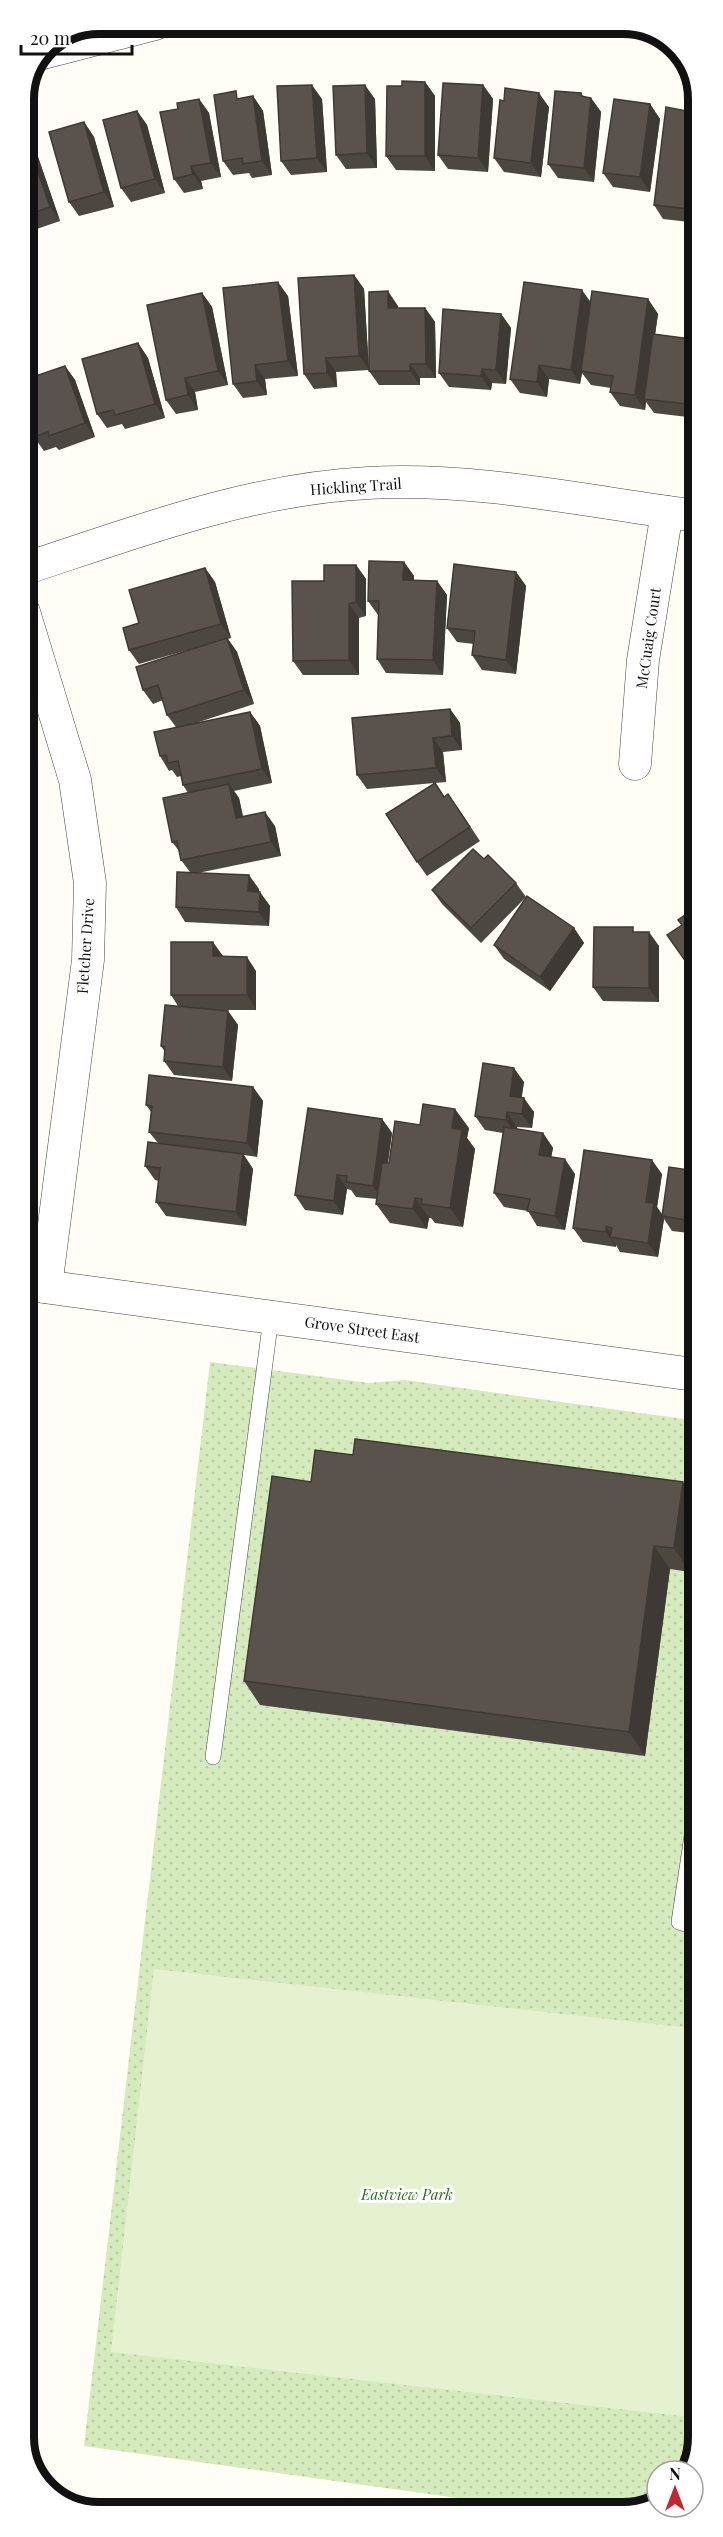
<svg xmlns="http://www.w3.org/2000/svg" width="723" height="2537" viewBox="0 0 723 2537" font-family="'Playfair Display',serif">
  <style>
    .grass { fill: url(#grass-dots) }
    .pitch { fill: #e6f2cf }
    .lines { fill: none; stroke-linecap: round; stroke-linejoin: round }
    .service-casing { stroke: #444; stroke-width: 16 }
    .minor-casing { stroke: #444; stroke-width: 33 }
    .tertiary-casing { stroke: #444; stroke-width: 34 }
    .service { stroke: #fff; stroke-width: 15 }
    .minor { stroke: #fff; stroke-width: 32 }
    .tertiary { stroke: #fff; stroke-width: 33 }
    .wall { fill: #4d4742 }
    .shaded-wall { fill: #3f3936 }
    .building { fill: #5a524d; stroke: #3f3936; stroke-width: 1.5 }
    .labels { text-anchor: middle; stroke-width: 6; stroke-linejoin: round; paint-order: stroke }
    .street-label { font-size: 15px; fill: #111; stroke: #fff }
    .park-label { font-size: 15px; font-style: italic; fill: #2f6b1f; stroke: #fff }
    .rim { fill: none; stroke: #111; stroke-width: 8 }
  </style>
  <defs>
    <pattern id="grass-dots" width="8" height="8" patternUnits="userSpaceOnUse" patternTransform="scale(1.5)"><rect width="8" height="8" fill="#d5ebbd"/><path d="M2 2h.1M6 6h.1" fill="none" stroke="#b6c8a1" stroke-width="1.8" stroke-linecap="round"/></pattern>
  </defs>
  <rect width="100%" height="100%" fill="#fffdf5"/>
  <path class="grass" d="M210,1362L369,1383L405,1380L698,1421L699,2437L687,2471H657V2500L638,2511L538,2512L530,2508L84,2446Z"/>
  <path class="pitch" d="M154,1969L699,2029V2418L111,2352Z"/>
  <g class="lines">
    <g class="service-casing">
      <g id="service">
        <path d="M213,1757L271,1318"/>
        <path d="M699,1789L679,1922L699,1928"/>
      </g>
    </g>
    <g class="minor-casing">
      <g id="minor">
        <path d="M43,53L155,24"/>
        <path d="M24,569C136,532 249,489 368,483C479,477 588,502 698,516"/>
        <path d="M24,612L75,780L90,883L88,960L46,1287"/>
        <path d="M635,764L643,660L667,512"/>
      </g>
    </g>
    <g class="tertiary-casing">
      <path id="tertiary" d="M25,1284L698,1375"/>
    </g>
    <use href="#service" class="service"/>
    <use href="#minor" class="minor"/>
    <use href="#tertiary" class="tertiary"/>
  </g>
  <g class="wall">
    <path d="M425,82L435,96V171L396,170L386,156L402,86Z"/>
    <path d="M483,85L493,99L488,172L448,169L438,155Z"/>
    <path d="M581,93L583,97L591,98L601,112L594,182L558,178L548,164Z"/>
    <path d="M253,96L263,111L272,175L252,178L249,173L233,175L223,161L241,98Z"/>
    <path d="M199,99L209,113L221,177L201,181L203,189L184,193L174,179L178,109Z"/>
    <path d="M322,99L327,172L291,175L281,161Z"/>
    <path d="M375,99L377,168L346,169L336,155Z"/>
    <path d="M650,104L660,119L650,192L613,187L603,173Z"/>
    <path d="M549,107L541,177L504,172L494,158Z"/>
    <path d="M137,111L147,125L165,193L131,202L121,188Z"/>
    <path d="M697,113L698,223L663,219L654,205Z"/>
    <path d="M84,122L94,137L114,207L79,216L69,202Z"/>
    <path d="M24,141L37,154L60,221L25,233L24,232Z"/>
    <path d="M354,275L364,289L369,370L336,372L337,387L314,389L304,374Z"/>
    <path d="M202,293L212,307L228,385L195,392L198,410L176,414L166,400Z"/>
    <path d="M288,296L298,376L265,379L267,395L243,398L233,384Z"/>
    <path d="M648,299L658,314L655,334L698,340V414H696V418L654,413L646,402L645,410L620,406L610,392L611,388L591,385L582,373L580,384L549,379L547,397L520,393L510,379L590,302Z"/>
    <path d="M398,306V308H425L435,322L436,378H420V385H379L369,371Z"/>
    <path d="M501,314L511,328L506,384L492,383L491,390L449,387L439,373Z"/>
    <path d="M138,343L148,358L165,418L125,429L122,424L107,428L97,414Z"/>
    <path d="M65,366L75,380L95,437L59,450L56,447L44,451L34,437Z"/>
    <path d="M24,433L28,444L24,445Z"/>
    <path d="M404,562L414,576V580L437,581L447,595L443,675L386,673L377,659L378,615L368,601Z"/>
    <path d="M356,565L366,579V616L359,618V675H303L293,661L324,581Z"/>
    <path d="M205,568L215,582L231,638L228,639L237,652L254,704L196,723L250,712L260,726L272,783L234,791L239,798L243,816L275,826L281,856L198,873L259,889V892L270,906L269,926L185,922L176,907L190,872L181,860L180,852L172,842L188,793L183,785L181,776L177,777L172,770L169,771L160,756L176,727L167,715L163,700L153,704L143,690L188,650L139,664L129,650L139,623Z"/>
    <path d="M516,572L526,586L516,674L482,670L472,655L474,644L457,642L447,628Z"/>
    <path d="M450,709L460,723L462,750L443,752L446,782L435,783L444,797L458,808L480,841L427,876L417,862L434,783L367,789L357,775Z"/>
    <path d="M484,859L516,883L526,897L481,943L442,904L432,890Z"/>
    <path d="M574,928L584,943L550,991L504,959L494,945Z"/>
    <path d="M636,932L659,946V1002L603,1001L593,987Z"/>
    <path d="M223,957L256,971V1010H213L228,1011L238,1025L232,1081L174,1075L164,1061L165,1052L161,1046L178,1006L171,995Z"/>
    <path d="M524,1082L521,1098L534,1112L532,1128L517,1127V1129L543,1133L553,1148L551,1157L575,1174L565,1230L537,1226L528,1211L504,1207L494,1193L503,1133L485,1130L475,1116Z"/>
    <path d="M253,1087L263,1101L257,1157L244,1155L253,1169L246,1226L166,1216L156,1202L159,1181L155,1180L145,1166L158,1143L149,1132L152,1113L146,1105Z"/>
    <path d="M382,1119L392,1133L388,1163H389L420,1125L469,1128L467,1138L475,1149L463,1227L435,1223L431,1218H429L427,1229L390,1223L376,1204L377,1199L356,1197L351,1190L347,1189L343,1215L305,1210L295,1195Z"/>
    <path d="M698,1154V1255L694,1249L697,1234L672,1231L664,1219L658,1257L620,1252L616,1245V1247L583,1242L573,1228L662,1174L657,1207L662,1215Z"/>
    <path d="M311,1482L698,1505L690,1572L670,1569L645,1756L260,1705L244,1681Z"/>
  </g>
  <g class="shaded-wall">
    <path d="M425,82L435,96V171L425,156Z"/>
    <path d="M312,85L322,99L327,172L317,158Z"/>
    <path d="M365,85L375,99L377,168L367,153Z"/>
    <path d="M483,85L493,99L488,172L478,158Z"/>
    <path d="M539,93L549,107L541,177L531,163Z"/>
    <path d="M581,93L590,107L591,98L601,112L594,182L584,168Z"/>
    <path d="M253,96L263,111L272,175L262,161Z"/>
    <path d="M199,99L209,113L221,177L211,163Z"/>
    <path d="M650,104L660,119L650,192L640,177Z"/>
    <path d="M137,111L147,125L165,193L155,179Z"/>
    <path d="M84,122L94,137L114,207L104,192Z"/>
    <path d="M27,140L37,154L60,221L50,207Z"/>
    <path d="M698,151V220L690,209Z"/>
    <path d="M191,166L201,181L203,189L193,174Z"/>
    <path d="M354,275L364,289L369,370L359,356Z"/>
    <path d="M278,282L288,296L298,376L288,361Z"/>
    <path d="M582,290L592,304L581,371L582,373L580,384L571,370Z"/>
    <path d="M388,291L398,306V322L388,308Z"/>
    <path d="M202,293L212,307L228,385L218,371Z"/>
    <path d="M648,299L658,314L646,399H644L646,402L645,410L635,395Z"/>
    <path d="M425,308L435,322L436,378L426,364Z"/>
    <path d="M501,314L511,328L506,384L496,370Z"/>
    <path d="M138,343L148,358L165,418L155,404Z"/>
    <path d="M326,358L336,372L337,387L327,373Z"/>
    <path d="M410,364L420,378V385L410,371Z"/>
    <path d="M255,365L265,379L267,395L257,381Z"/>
    <path d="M539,365L549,379L547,397L537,382Z"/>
    <path d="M65,366L75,380L95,437L85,423Z"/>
    <path d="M482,369L492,383L491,390L481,376Z"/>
    <path d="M185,378L195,392L198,410L188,395Z"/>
    <path d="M686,400L696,414V418L686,404Z"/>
    <path d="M404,562L414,576L413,594L403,580Z"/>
    <path d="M356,565L366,579V616L356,602Z"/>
    <path d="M205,568L215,582L231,638L221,624Z"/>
    <path d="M516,572L526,586L516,674L506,660Z"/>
    <path d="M437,581L447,595L443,675L433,660Z"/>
    <path d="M349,604L359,618V675L349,660Z"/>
    <path d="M227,638L237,652L254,704L244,690Z"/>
    <path d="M450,709L460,723L462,750L452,736Z"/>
    <path d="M250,712L260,726L272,783L262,769Z"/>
    <path d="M433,738L443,752L446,782L436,768Z"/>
    <path d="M229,784L239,798L246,832L236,818Z"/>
    <path d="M265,812L275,826L281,856L271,842Z"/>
    <path d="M249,875L259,889L258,906L248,891Z"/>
    <path d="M260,892L270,906L269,926L259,912Z"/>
    <path d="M574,928L584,943L550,991L540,977Z"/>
    <path d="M649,932L659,946V1002L649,988Z"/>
    <path d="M213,942L223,956H213Z"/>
    <path d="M247,957L256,971V1010L247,995Z"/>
    <path d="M228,1011L238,1025L232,1081L223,1067Z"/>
    <path d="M514,1068L524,1082L520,1110L510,1096Z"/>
    <path d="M253,1087L263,1101L257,1157L247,1143Z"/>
    <path d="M524,1098L534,1112L532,1128L522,1114Z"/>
    <path d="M455,1109L469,1128L467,1138L475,1149L463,1227L450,1208L452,1128Z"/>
    <path d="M507,1112L517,1127L516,1135L506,1120Z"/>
    <path d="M382,1119L392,1133L382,1200L373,1186Z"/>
    <path d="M543,1133L553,1148L549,1169L539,1155Z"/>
    <path d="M243,1154L253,1169L246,1226L236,1212Z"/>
    <path d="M565,1159L575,1174L565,1230L555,1216Z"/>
    <path d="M652,1160L662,1174L657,1207L664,1217L662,1216L664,1219L658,1257L648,1243L646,1202Z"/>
    <path d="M337,1175L347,1189L343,1215L334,1201Z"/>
    <path d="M415,1198L429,1218L427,1229L413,1209Z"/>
    <path d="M606,1226L615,1238L610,1237L616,1245V1247L606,1232Z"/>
    <path d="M683,1482L698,1505L690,1572L674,1548Z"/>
    <path d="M654,1546L670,1569L645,1756L629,1732Z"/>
  </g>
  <g class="building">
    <path d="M402,81L425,82V156H386L387,86H402Z"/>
    <path d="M443,83L483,85L478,158L438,155Z"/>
    <path d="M312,85L317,158L281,161L277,86Z"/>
    <path d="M365,85L367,153L336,155L333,86Z"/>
    <path d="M505,88L539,93L531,163L494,158L500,100L504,101Z"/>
    <path d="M236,91L237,99L253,96L262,161L243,164L242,158L223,161L214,95Z"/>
    <path d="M555,91L581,93V96L591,98L584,168L548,164Z"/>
    <path d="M199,99L211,163L191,166L193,174L174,179L160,112L178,109L177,103Z"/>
    <path d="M614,99L650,104L640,177L603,173Z"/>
    <path d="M666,107L697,113L698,151L690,209L654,205Z"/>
    <path d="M137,111L155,179L121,188L103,120Z"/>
    <path d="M84,122L104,192L69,202L49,132Z"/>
    <path d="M27,140L50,207L24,216V141Z"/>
    <path d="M354,275L359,356L326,358L327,373L304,374L298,278Z"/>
    <path d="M278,282L288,361L255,365L257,381L233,384L223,288Z"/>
    <path d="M524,282L582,290L571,370L539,365L537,382L510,379Z"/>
    <path d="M388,291V308H425L426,364H410V371H369V292Z"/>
    <path d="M592,291L648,299L635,395L610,392L613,376L581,371Z"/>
    <path d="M202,293L218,371L185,378L188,395L166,400L147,305Z"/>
    <path d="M443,309L501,314L496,370L482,369L481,376L439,373Z"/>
    <path d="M653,334L698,340V402L686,400V404L644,399Z"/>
    <path d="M138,343L155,404L115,415L113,410L97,414L82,359Z"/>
    <path d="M65,366L85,423L49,436L48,432L34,437L24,408V380Z"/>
    <path d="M369,561L404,562L403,580L437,581L433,660L377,659L379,601H368Z"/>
    <path d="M454,564L516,572L506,660L472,655L475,631L447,628Z"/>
    <path d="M324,565H356V602L349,604V660L293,661L292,581H324Z"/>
    <path d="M205,568L221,624L129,650L123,628L139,623L129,590Z"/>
    <path d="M227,638L244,690L167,715L158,685L143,690L136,667Z"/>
    <path d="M450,709L452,736L433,738L436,768L357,775L352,718Z"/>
    <path d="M250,712L262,769L183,785L178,761L168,763L166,755L160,756L154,732Z"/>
    <path d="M435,783L444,797L448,794L470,827L417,862L386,814Z"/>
    <path d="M229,784L236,818L265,812L271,842L181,860L177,841L172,842L163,798Z"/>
    <path d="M473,849L484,859L488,855L516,883L471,928L432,890Z"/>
    <path d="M177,872L249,875L248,891L260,892L259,912L176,907Z"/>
    <path d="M527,896L574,928L540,977L494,945Z"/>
    <path d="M698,906V979L667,935L682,925L678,920Z"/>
    <path d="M594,927H633V932H649V988L593,987Z"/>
    <path d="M171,942H213V956L247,957V995H171Z"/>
    <path d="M165,1005L228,1011L223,1067L164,1061L165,1047L161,1046Z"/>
    <path d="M483,1063L514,1068L510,1096L524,1098L522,1114L507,1112L506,1120L475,1116Z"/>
    <path d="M149,1075L253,1087L247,1143L149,1132L152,1106L146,1105Z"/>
    <path d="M423,1104L455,1109L452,1128L462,1130L450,1208L421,1204L422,1199L415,1198L413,1209L376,1204L382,1163H389L395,1121L420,1125Z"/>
    <path d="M308,1108L382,1119L373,1186L346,1182L347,1176L337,1175L334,1201L295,1195Z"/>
    <path d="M504,1127L543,1133L539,1155L565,1159L555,1216L527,1211L530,1199L494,1193Z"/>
    <path d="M148,1142L243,1154L236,1212L156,1202L160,1168L145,1166Z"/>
    <path d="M584,1150L652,1160L646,1202L654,1203L648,1243L610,1237L612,1228L606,1226V1232L573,1228Z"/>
    <path d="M692,1153L698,1154V1222L662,1216L669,1167L689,1170Z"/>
    <path d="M698,1226V1250L694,1249Z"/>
    <path d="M355,1439L683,1482L674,1548L654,1546L629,1732L244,1681L272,1476L311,1482L315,1450L353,1455Z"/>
    <path d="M177,2504L217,2509V2513H176Z"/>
  </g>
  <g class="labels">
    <g class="street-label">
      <text transform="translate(356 487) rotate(-4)" y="5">Hickling Trail</text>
      <text transform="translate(649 638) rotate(-82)" y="5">McCuaig Court</text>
      <text transform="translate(86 946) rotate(-86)" y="5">Fletcher Drive</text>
      <text transform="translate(362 1330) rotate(8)" y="5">Grove Street East</text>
    </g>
    <g class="park-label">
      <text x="407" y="2200">Eastview Park</text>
    </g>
  </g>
  <path d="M0 0H723V2537H0ZM99 34H623A65 65 0 0 1 688 99V2437A65 65 0 0 1 623 2502H99A65 65 0 0 1 34 2437V99A65 65 0 0 1 99 34Z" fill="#fff" fill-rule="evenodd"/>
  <path class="rim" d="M99 34H623A65 65 0 0 1 688 99V2437A65 65 0 0 1 623 2502H99A65 65 0 0 1 34 2437V99A65 65 0 0 1 99 34Z"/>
  <g transform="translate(675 2489)"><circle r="28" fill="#ffffff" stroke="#a0a0a0" stroke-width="1.5"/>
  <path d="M0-4.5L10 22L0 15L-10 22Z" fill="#c4262e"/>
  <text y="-9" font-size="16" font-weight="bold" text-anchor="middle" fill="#111111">N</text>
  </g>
  <path d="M21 45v9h111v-9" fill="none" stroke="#111111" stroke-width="3"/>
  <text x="30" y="45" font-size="18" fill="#111111" stroke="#ffffff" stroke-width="4.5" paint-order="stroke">20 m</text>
</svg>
